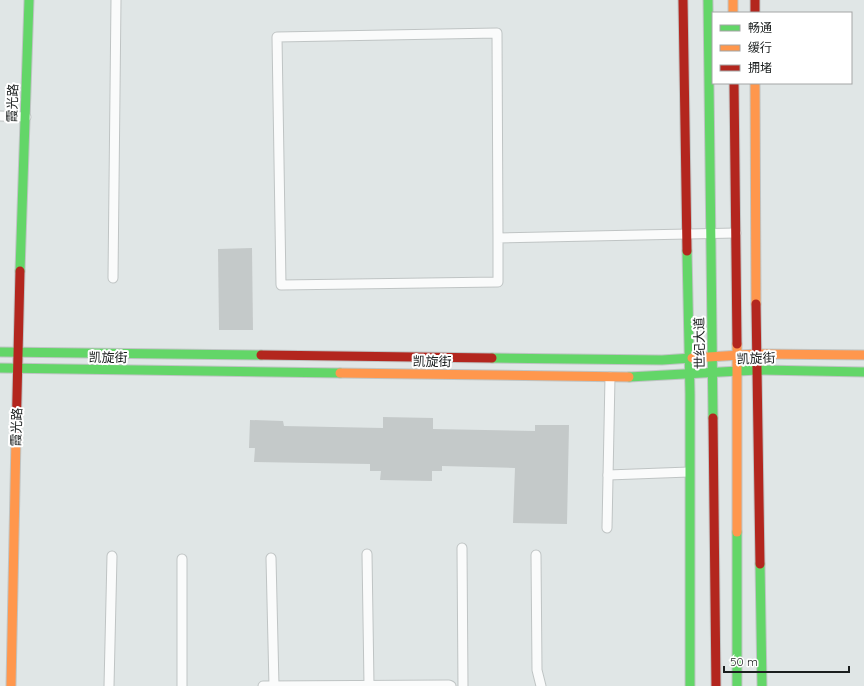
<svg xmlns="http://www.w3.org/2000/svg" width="864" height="686" viewBox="0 0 864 686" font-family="Quicksand,'Noto Sans SC',sans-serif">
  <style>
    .building { fill: #c4c9c9 }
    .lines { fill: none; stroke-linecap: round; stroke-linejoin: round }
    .lane-casing { stroke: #bfc4c4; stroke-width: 11 }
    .fast-casing { stroke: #bfc4c4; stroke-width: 11 }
    .slow-casing { stroke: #bfc4c4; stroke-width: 11 }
    .jam-casing { stroke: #bfc4c4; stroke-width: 11 }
    .lane { stroke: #fafbfb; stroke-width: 9 }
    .fast { stroke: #63d668; stroke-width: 9 }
    .slow { stroke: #ff974d; stroke-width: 9 }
    .jam { stroke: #b3261e; stroke-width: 9 }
    .labels { text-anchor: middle; stroke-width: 4; stroke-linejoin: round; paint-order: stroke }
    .street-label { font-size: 13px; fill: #1a1e1e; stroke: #fff }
  </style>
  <rect width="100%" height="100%" fill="#e0e6e6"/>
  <g class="building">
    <path d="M252,248L253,330H219L218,249Z"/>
    <path d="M383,417L433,418V429L535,431V425H569L567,524L513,523L515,468L442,466V471H432V481L380,480L381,471H370V464L254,462L255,448H249L250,420L283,421L284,426L383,428Z"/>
  </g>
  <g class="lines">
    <g class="lane-casing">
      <g id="lane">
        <path d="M0,116L26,117"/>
        <path d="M498,238L497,33L277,37L281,285L498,282V238L736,233"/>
        <path d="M113,278L116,0"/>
        <path d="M608,475L689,472"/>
        <path d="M607,528L610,377"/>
        <path d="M462,548L463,686"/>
        <path d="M367,554L369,685"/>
        <path d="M536,555L537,670L541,686"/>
        <path d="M271,558L274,686"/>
        <path d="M182,559V686"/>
        <path d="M109,686L112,556"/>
        <path d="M263,686L449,685L451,686"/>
      </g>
    </g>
    <g class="fast-casing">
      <g id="fast">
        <path d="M708,0L713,418"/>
        <path d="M687,251L690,394V686"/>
        <path d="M20,271L29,0"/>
        <path d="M0,352L261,355"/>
        <path d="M492,358L662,360L692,358"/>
        <path d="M0,368L340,373"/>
        <path d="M629,377L757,370L864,372"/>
        <path d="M737,532V686"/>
        <path d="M760,564L762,686"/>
      </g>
    </g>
    <g class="slow-casing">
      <g id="slow">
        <path d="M733,0V13"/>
        <path d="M755,83L756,304"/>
        <path d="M737,344V532"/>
        <path d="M692,358L757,354L864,355"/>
        <path d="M340,373L629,377"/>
        <path d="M11,686L16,438"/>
      </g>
    </g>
    <g class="jam-casing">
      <g id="jam">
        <path d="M683,0L687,251"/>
        <path d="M755,0V13"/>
        <path d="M734,83L737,344"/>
        <path d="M756,304L760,564"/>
        <path d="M261,355L492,358"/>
        <path d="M713,418L716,686"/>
        <path d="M16,438L20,271"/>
      </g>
    </g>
    <use href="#lane" class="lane"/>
    <use href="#fast" class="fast"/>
    <use href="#slow" class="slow"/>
    <use href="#jam" class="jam"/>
  </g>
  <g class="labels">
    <g class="street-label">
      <text transform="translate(12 103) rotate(-88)" y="5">霞光路</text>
      <text transform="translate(699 343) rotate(-91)" y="5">世纪大道</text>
      <text transform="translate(108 357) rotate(1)" y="5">凯旋街</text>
      <text transform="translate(756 358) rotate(-2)" y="5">凯旋街</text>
      <text transform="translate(432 361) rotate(1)" y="5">凯旋街</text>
      <text transform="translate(16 427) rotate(-88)" y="5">霞光路</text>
    </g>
  </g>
  <rect x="712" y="12" width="140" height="72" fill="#ffffff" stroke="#a3a5a5"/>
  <rect x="720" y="25" width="20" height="6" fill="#63d668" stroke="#a3a5a5"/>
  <text x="748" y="32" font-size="12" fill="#1a1e1e">畅通</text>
  <rect x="720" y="45" width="20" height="6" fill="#ff974d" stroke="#a3a5a5"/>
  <text x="748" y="52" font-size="12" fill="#1a1e1e">缓行</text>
  <rect x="720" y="65" width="20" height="6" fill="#b3261e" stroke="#a3a5a5"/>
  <text x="748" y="72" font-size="12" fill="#1a1e1e">拥堵</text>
  <path d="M724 666v6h125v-6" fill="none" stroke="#1a1e1e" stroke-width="2"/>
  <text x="730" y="666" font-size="12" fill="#1a1e1e" stroke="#ffffff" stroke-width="3" paint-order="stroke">50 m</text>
</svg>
